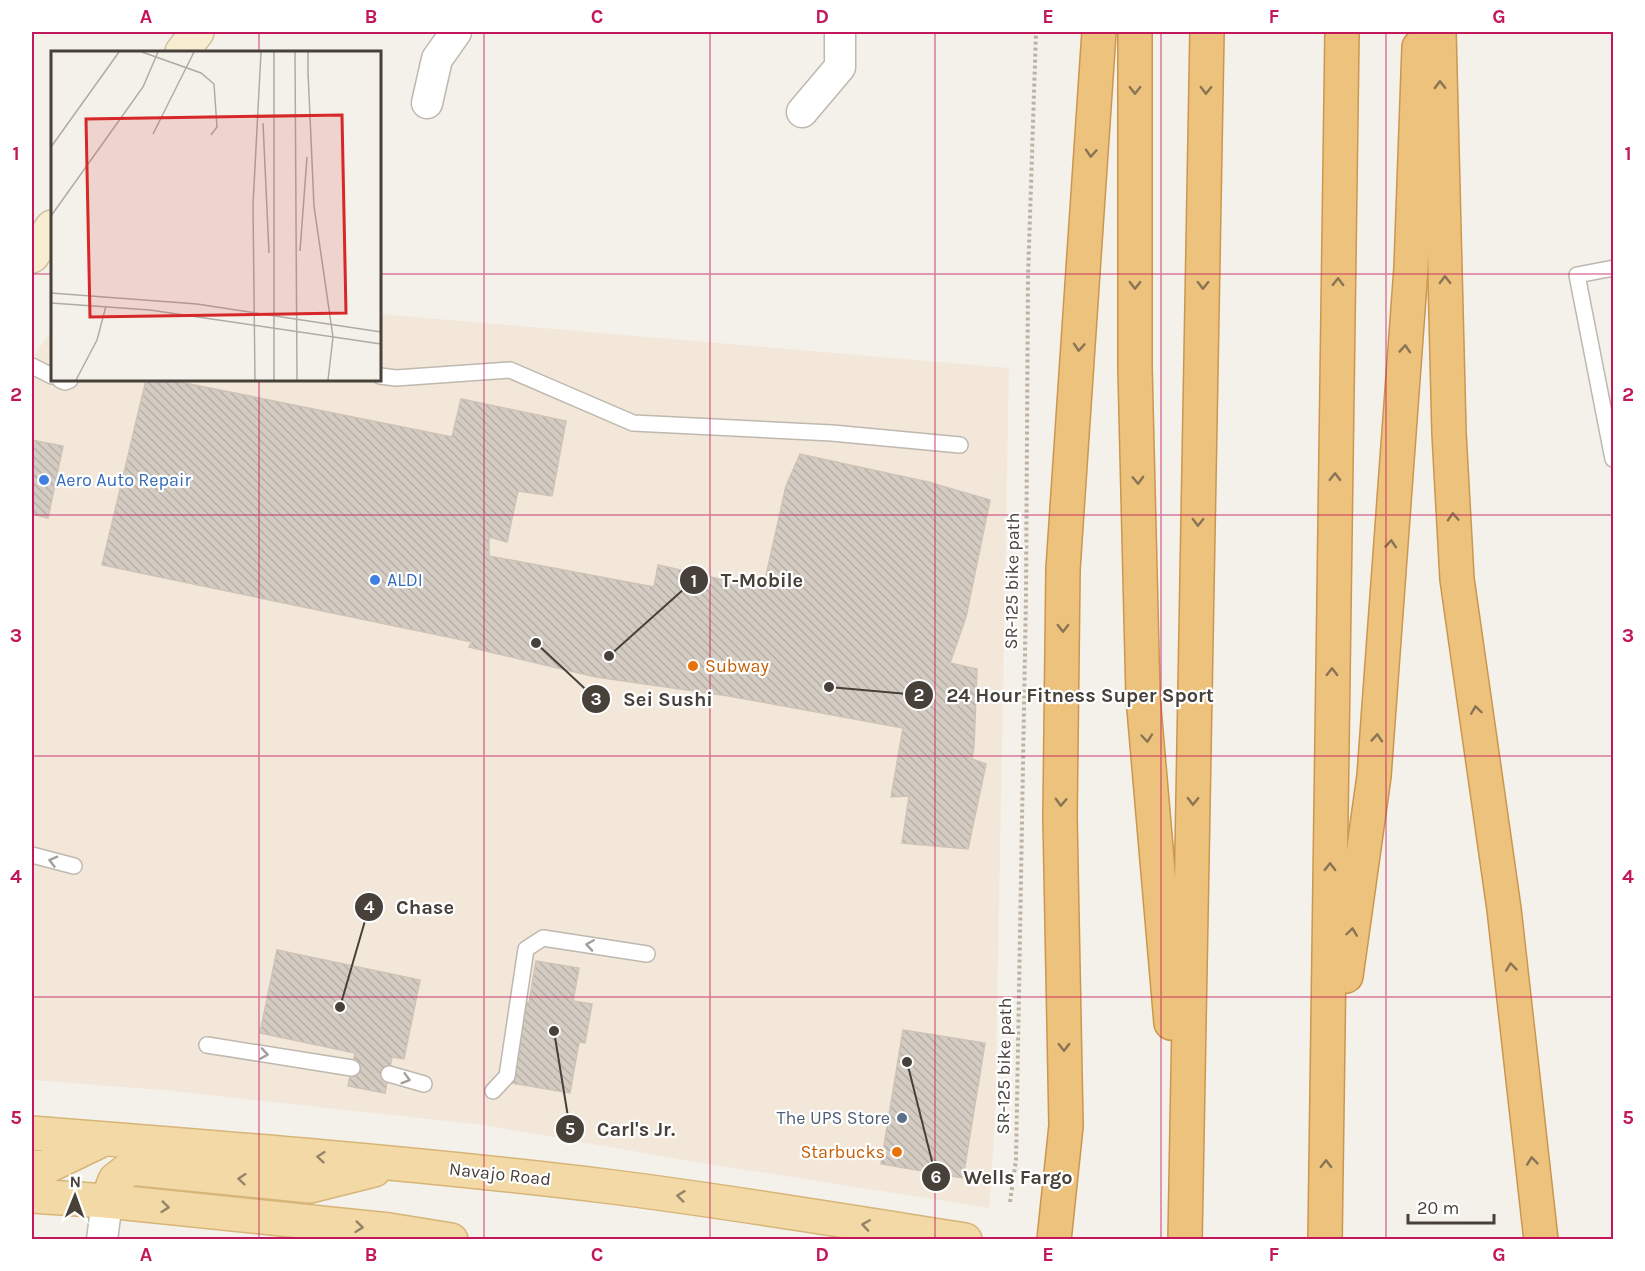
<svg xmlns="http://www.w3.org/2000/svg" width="1645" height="1271" viewBox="0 0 1645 1271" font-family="Karla,sans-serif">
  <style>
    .commercial { fill: #f2e7d9 }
    .building { fill: url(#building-back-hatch); stroke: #cec3b6; stroke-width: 1.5 }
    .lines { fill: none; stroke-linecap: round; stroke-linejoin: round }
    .lane-casing { stroke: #beb8af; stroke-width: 18 }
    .street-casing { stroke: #beb8af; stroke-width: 33 }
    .secondary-casing { stroke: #cdc0a0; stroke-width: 36 }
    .primary-casing { stroke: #d6b577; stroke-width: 36 }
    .highway-casing { stroke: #cb974e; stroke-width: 36 }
    .path { stroke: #beb3a2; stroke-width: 4; stroke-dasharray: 3 3; stroke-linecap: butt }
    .lane { stroke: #fff; stroke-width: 15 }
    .street { stroke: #fff; stroke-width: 30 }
    .secondary { stroke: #f8edd0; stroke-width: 33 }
    .primary { stroke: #f2d9a5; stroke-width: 33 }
    .highway { stroke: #edc27d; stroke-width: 33 }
    .oneway { stroke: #897555 }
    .oneway2 { stroke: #a3a09c }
    .oneway3 { stroke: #94856a }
    .grid { fill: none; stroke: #c2185b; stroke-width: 1.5; stroke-opacity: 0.55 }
    .shop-dot { fill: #3f7fe0; stroke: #fff; stroke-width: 2 }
    .food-dot { fill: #e8710a; stroke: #fff; stroke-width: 2 }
    .service-dot { fill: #5c6f8a; stroke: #fff; stroke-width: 2 }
    .labels { text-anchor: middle; stroke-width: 4.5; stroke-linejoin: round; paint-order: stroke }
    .shop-label { font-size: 18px; fill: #366cbe; stroke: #fff; text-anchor: start }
    .street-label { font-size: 18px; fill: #47413a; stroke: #fff }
    .food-label { font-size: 18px; fill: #c56008; stroke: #fff; text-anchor: start }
    .service-label { font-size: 18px; fill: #4e5e75; stroke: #fff; text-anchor: end }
    .inset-road { fill: none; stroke: #afaba4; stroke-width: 1.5 }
    .view { fill: #d62828; fill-opacity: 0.15; stroke: #d62828; stroke-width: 3 }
    .inset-edge { fill: none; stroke: #47413a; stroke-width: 3 }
    .leader { fill: none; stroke: #47413a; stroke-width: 2 }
    .callout-dot { fill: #47413a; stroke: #fff; stroke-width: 2 }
    .mark-label { font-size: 18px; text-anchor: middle; font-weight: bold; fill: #fff }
    .callout-label { font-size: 20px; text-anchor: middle; font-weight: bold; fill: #47413a; stroke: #fff; stroke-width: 4.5; stroke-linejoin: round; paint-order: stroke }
    .neatline { fill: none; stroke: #c2185b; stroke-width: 2 }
    .grid-label { font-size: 20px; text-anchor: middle; font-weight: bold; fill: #c2185b }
  </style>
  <defs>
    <pattern id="building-back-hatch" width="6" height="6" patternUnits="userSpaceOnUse" patternTransform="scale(1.5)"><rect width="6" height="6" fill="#d4ccc2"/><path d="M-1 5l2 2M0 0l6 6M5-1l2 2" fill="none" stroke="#b7b0a7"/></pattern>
  </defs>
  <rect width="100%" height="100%" fill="#f4f1eb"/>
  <path class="commercial" d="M380,314L1009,368L995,1123L989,1208L696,1162L484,1125L163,1090L32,1080V358L52,330V380H380Z"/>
  <g class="building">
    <path d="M146,380H170L452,437L461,399L566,421L552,496L518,491L507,542L489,537V556L654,587L658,565L763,589L786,486L800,454L928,482L990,500L966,617L950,663L977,669L974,747L972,759L986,764L968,849L902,843L909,796L891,797L903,728L729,696L596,677L469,647L472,642L102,565Z"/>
    <path d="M32,440L63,446L48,518L32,514Z"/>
    <path d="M277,950L420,980L404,1059L392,1057L385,1093L348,1086L355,1053L260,1033Z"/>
    <path d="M536,961L579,968L573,1001L592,1004L585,1043L579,1042L570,1093L511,1083L521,1019L520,1002L529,1003Z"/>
    <path d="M903,1030L985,1043L963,1178L881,1164Z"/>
  </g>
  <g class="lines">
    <g class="lane-casing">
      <g id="lane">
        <path d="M32,366L52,376"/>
        <path d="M380,376L396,378L510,370L633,423L832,433L960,445"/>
        <path d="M60,380L65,382L70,380"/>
        <path d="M1613,459L1577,275L1614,268"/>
        <path d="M32,855L74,866"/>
        <path d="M207,1045L352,1068"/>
        <path d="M389,1074L424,1084"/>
        <path d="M493,1091L507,1076L526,949L543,938L647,954"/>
      </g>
    </g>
    <g class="street-casing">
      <g id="street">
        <path d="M427,103L437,59L456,32"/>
        <path d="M802,112L840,67V32"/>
        <path d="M102,1240L107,1201"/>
      </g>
    </g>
    <g class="secondary-casing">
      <g id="secondary">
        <path d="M182,52L197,32"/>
        <path d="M32,256L52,227"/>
      </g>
    </g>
    <g class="primary-casing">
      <g id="primary">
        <path d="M32,1133C223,1148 415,1163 605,1186C726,1201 845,1221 965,1240"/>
        <path d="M32,1167L44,1168L104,1139"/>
        <path d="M32,1196L107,1201L389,1230L451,1240"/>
        <path d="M107,1201L115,1180L130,1168L310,1186L374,1170"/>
      </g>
    </g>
    <g class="highway-casing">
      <g id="highway">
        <path d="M1135,32V368L1143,697L1171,1023"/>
        <path d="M1439,32L1449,433L1457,579L1504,909L1541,1240"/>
        <path d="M1346,976L1374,776L1411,268L1419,47"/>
        <path d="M1054,1240L1066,1126L1060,817L1063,569L1099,32"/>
        <path d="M1185,1240L1207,32"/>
        <path d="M1325,1240L1342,32"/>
      </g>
    </g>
    <path class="path" d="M1010,1202L1016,1160L1026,596L1028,277L1036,32"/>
    <use href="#lane" class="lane"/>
    <use href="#street" class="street"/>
    <use href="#secondary" class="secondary"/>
    <use href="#primary" class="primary"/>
    <use href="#highway" class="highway"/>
  </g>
  <defs><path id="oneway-chevron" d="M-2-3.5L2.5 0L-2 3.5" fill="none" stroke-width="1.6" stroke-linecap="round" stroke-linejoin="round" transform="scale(1.5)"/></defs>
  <g class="oneway">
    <use href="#oneway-chevron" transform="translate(1440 85) rotate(-91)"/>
    <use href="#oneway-chevron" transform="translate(1135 90) rotate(90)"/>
    <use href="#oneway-chevron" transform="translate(1206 90) rotate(91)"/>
    <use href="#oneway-chevron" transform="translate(1091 153) rotate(94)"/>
    <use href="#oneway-chevron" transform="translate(1445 280) rotate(-91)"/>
    <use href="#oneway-chevron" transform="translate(1338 282) rotate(-89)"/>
    <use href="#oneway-chevron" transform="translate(1135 285) rotate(90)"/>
    <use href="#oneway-chevron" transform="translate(1203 285) rotate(91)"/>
    <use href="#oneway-chevron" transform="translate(1079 347) rotate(94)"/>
    <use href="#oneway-chevron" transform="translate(1405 349) rotate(-86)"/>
    <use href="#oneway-chevron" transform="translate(1335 477) rotate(-89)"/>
    <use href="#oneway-chevron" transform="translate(1138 480) rotate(88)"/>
    <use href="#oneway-chevron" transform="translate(1453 517) rotate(-93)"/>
    <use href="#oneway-chevron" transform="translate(1198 522) rotate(91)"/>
    <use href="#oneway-chevron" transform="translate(1391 544) rotate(-86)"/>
    <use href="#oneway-chevron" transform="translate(1063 628) rotate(90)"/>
    <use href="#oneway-chevron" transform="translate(1332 672) rotate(-89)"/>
    <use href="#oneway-chevron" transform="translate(1476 710) rotate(-98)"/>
    <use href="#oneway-chevron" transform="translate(1147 738) rotate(85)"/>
    <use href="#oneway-chevron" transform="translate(1377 738) rotate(-86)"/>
    <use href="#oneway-chevron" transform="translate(1193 801) rotate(91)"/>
    <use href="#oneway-chevron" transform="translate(1061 802) rotate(92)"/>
    <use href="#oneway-chevron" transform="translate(1330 867) rotate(-89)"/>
    <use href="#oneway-chevron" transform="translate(1352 932) rotate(-82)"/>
    <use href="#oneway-chevron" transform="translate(1511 967) rotate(-96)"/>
    <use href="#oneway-chevron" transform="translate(1064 1047) rotate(89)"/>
    <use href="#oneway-chevron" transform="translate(1532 1161) rotate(-96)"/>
    <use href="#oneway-chevron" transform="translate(1326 1164) rotate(-89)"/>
  </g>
  <g class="oneway2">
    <use href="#oneway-chevron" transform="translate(53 861) rotate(-165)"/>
    <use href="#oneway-chevron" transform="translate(590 945) rotate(-171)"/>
    <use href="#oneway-chevron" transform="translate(264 1054) rotate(9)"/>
    <use href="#oneway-chevron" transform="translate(406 1079) rotate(16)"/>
  </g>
  <g class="oneway3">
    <use href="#oneway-chevron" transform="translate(321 1157) rotate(-175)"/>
    <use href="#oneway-chevron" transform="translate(242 1179) rotate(-175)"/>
    <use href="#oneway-chevron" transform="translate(681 1196) rotate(-173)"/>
    <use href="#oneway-chevron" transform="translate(165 1207) rotate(6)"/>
    <use href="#oneway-chevron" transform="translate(866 1225) rotate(-171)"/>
    <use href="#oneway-chevron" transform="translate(359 1227) rotate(6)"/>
  </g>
  <path class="grid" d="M259,32V52M484,32V1240M710,32V1240M935,32V1240M1161,32V1240M1386,32V1240M32,274H52M380,274H1614M259,380V1240M32,515H1614M32,756H1614M32,997H1614"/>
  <g class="shop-dot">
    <circle cx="44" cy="480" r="6"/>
    <circle cx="375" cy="580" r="6"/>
  </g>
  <g class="food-dot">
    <circle cx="693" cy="666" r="6"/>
    <circle cx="897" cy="1152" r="6"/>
  </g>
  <circle class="service-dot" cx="902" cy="1118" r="6"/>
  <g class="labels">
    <g class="shop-label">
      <text x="56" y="486">Aero Auto Repair</text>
      <text x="387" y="586">ALDI</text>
    </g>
    <g class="street-label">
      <text transform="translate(1012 581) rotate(-89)" y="6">SR-125 bike path</text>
      <text transform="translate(1004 1066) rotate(-89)" y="6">SR-125 bike path</text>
      <text transform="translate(500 1174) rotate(6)" y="6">Navajo Road</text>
    </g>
    <g class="food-label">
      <text x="705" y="672">Subway</text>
      <text x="885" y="1158" text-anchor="end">Starbucks</text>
    </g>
    <g class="service-label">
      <text x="890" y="1124">The UPS Store</text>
    </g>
  </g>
  <g transform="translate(51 51)">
    <rect width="330" height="330" fill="#f4f1eb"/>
    <path class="inset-road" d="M91,1L150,22L163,33L166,76L160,84M244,1L246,329M257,21L263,155L282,286L277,329M257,26V1M212,72L218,202M102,83L143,1M0,96L68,1M0,165L92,36L107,1M249,200L256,106M0,242L146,253L330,281M0,252L99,259L330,293M25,329L46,289L55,255M204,329L202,154L210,1M223,329V1"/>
    <path class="view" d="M291,64L295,262L39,266L35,68Z"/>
    <rect width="330" height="330" class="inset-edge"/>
  </g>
  <path class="leader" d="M609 656L694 580M829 687L919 695M536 643L596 699M340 1007L369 907M554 1031L570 1129M907 1062L936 1177"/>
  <g class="callout-dot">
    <circle cx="609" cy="656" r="6"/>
    <circle cx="829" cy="687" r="6"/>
    <circle cx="536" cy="643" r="6"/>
    <circle cx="340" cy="1007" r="6"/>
    <circle cx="554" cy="1031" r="6"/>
    <circle cx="907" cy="1062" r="6"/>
    <circle cx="694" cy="580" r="15"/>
    <circle cx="919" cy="695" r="15"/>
    <circle cx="596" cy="699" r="15"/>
    <circle cx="369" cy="907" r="15"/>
    <circle cx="570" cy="1129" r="15"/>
    <circle cx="936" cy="1177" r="15"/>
  </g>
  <g class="mark-label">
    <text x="694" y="587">1</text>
    <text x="919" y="701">2</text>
    <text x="596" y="705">3</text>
    <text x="369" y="913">4</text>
    <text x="570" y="1135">5</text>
    <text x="936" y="1183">6</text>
  </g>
  <g class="callout-label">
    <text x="762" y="587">T-Mobile</text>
    <text x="1080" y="702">24 Hour Fitness Super Sport</text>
    <text x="668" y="706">Sei Sushi</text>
    <text x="425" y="914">Chase</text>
    <text x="636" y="1136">Carl's Jr.</text>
    <text x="1018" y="1184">Wells Fargo</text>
  </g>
  <rect width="1645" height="1271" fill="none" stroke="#ffffff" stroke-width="66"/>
  <g transform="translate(75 1196) rotate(1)" stroke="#ffffff" stroke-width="4.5" paint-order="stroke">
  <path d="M0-4.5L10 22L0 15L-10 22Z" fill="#47413a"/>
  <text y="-9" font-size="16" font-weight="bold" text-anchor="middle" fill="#47413a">N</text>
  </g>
  <path d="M1408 1214v9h86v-9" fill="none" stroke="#47413a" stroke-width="3"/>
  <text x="1417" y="1214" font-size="18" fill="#47413a" stroke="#ffffff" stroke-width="4.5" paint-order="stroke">20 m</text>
  <rect x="33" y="33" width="1579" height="1205" class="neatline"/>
  <g class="grid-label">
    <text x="146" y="23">A</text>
    <text x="371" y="23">B</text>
    <text x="597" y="23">C</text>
    <text x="822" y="23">D</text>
    <text x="1048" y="23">E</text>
    <text x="1274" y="23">F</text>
    <text x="1499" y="23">G</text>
    <text x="16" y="160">1</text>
    <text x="1628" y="160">1</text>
    <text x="16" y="401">2</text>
    <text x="1628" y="401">2</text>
    <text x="16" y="642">3</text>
    <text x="1628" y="642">3</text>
    <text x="16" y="883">4</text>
    <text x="1628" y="883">4</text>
    <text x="16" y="1124">5</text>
    <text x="1628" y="1124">5</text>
    <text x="146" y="1261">A</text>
    <text x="371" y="1261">B</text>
    <text x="597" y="1261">C</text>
    <text x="822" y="1261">D</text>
    <text x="1048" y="1261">E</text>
    <text x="1274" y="1261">F</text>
    <text x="1499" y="1261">G</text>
  </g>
</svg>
